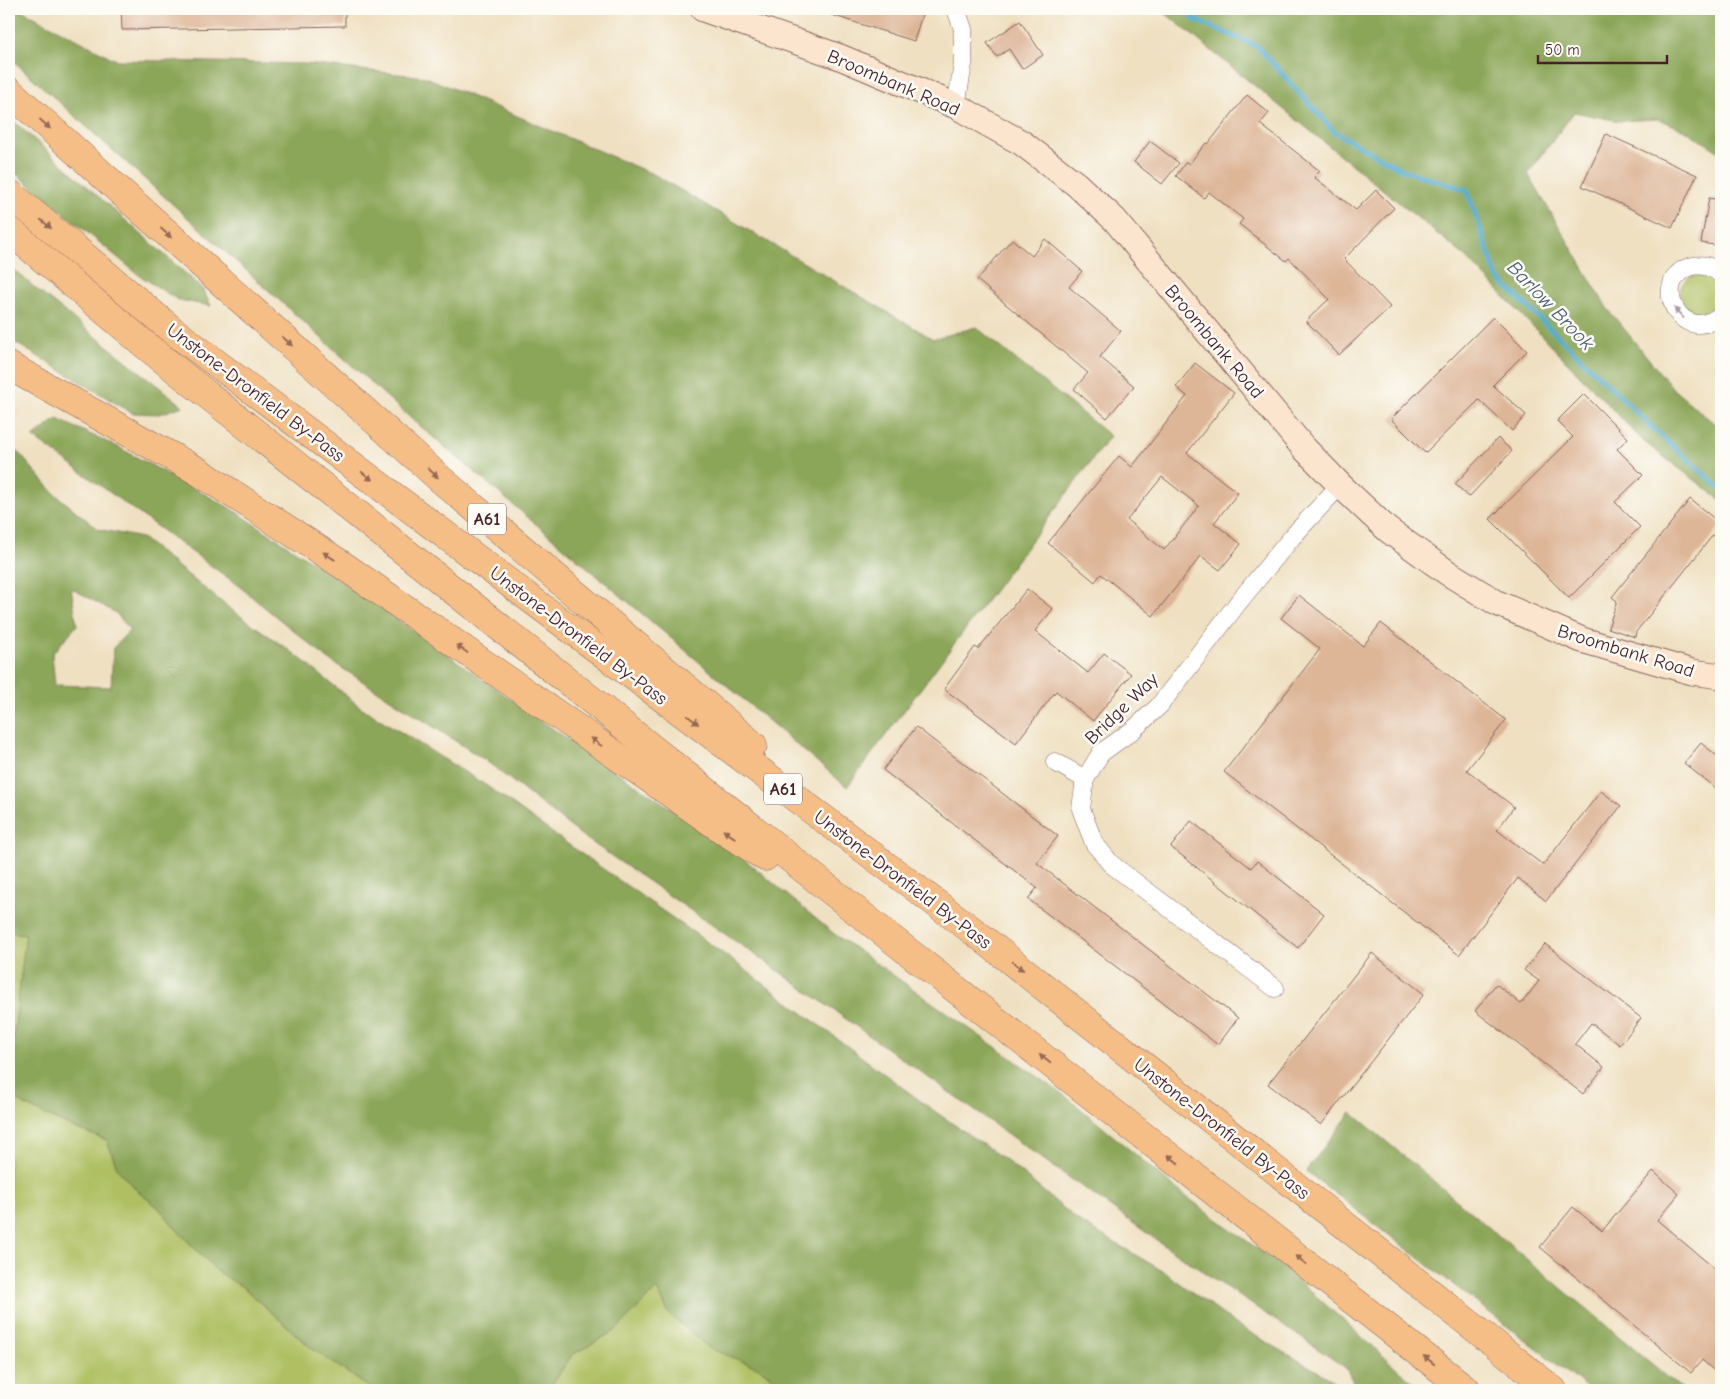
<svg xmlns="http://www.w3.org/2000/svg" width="1730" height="1399" viewBox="0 0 1730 1399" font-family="'Comic Neue',sans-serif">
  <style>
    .green { fill: #afbf62; stroke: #7c6f46 }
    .forest { fill: #8ba658; stroke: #6a6242; fill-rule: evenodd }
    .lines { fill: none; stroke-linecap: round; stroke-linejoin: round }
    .stream { stroke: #4fa9cd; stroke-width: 5 }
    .building { fill: #ddb597; fill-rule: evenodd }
    .street-casing { stroke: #846360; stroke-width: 19 }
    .secondary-casing { stroke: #846360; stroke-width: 27 }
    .highway-casing { stroke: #846360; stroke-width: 29 }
    .street { stroke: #fff; stroke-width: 18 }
    .secondary { stroke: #fbe5cf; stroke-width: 25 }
    .highway { stroke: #f6be87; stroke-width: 28 }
    .oneway { fill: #976754 }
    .oneway2 { fill: #ae9aa0 }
    .labels { text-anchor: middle; stroke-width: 5; stroke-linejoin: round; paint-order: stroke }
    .shield { fill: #fdfcf7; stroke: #806168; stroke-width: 1 }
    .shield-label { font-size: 18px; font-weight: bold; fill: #4a1f2b }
    .street-label { font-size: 19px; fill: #4a1f2b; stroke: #fdfcf7 }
    .water-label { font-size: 20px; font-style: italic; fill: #4c5d74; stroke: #fdfcf7 }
  </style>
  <rect width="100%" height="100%" fill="#fdfcf7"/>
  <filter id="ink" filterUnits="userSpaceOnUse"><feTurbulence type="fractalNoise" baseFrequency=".02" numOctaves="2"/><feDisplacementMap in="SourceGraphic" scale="10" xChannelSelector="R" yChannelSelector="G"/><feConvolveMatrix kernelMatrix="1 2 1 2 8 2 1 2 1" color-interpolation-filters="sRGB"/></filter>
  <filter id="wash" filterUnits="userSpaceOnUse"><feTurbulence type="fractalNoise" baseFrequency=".0096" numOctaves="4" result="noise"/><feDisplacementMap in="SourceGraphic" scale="20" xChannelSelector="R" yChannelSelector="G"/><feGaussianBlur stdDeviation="1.12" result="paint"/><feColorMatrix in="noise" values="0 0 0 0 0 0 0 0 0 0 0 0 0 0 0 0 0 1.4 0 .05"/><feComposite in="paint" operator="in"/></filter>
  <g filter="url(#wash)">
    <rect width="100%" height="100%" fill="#efe0c1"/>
    <g class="green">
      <circle cx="1699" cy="294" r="19"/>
      <path d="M9,932L26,934L9,1077Z"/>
      <path d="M9,1096C40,1114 72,1128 107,1140L118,1170L136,1189L160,1209L177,1230L217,1271L244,1288L309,1346L373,1390H9Z"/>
      <path d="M657,1289L669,1314L711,1349L757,1367L791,1390H548L572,1355L616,1330Z"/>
    </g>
    <g class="forest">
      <path d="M9,9H19L116,60L307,64L426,77L655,175L933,339L976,327L1110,436L847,787L407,415L9,57Z"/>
      <path d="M1160,9H1721V153L1685,130L1657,119L1619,121L1574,112L1528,174L1607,308L1674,390L1721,429V500L1643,441L1466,257Z"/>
      <path d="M9,117L202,288L211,306L178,300L139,275L9,168Z"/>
      <path d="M9,265L36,289L183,406L160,414L132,413L9,339Z"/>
      <path d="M57,419L118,447L230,508L366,597L573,743L731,848L833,933L1064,1095L1184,1195L1288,1271L1401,1372L1424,1390H1357L1346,1368L1168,1248L770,965L581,835L485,760L328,659L235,583L33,437Z"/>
      <path d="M9,449L18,452L55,494L98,529L142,538L229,608L296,655L359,706L487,786L576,850L724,954L930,1108L1007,1161L1080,1222L1166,1273L1237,1325L1350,1390H791L757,1367L711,1349L669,1314L657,1289L616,1330L572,1355L548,1390H373L309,1346L244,1288L217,1271L177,1230L160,1209L136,1189L118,1170L107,1140C72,1128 40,1114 9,1096V1077L26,934L9,932ZM71,588L116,613L130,630L113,648L111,687L55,685L52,654L77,625Z"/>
      <path d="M1351,1112L1683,1390H1590L1306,1171Z"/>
    </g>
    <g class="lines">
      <path class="stream" d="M1187,9L1193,19L1257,46L1335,132L1403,170L1467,190L1497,277L1657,432L1721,489"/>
    </g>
    <g id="blocks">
      <g class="building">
        <path d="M121,9H334V11L345,10V26L122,30Z"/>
        <path d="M822,9H903L922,15L914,41L822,12Z"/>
        <path d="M1020,21L1043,55L1022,69L1009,49L997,57L987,43Z"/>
        <path d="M1247,95L1269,113L1260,124L1320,171L1314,177L1356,210L1376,190L1394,208L1344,259L1390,307L1339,355L1306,321L1329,299L1289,258L1286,261L1239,224L1243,219L1209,192L1204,198L1176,176L1186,162L1189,164L1206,143L1208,144Z"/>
        <path d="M1606,134L1697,175L1672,228L1582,186Z"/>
        <path d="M1150,141L1179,163L1162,184L1134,162Z"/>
        <path d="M1709,198L1721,200V246L1701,243Z"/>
        <path d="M1012,239L1032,256L1045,239L1082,271L1069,287L1121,331L1100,357L1134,386L1107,418L1074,389L1088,373L977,280Z"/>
        <path d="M1493,317L1527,351L1493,385L1526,415L1512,431L1479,400L1425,453L1391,419Z"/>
        <path d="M1195,363L1234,393L1187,453L1238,493L1214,523L1241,544L1220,570L1201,556L1153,616L1101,574L1095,582L1048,543L1119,456L1132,467L1187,396L1176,387ZM1162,477L1199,506L1164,550L1127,520Z"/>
        <path d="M1584,394L1628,438L1617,449L1643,475L1615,502L1640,527L1569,598L1490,519L1573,437L1557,421Z"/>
        <path d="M1498,438L1512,451L1469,497L1455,484Z"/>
        <path d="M1690,499L1721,524V525L1636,632L1635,637L1608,628L1617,601L1612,597Z"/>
        <path d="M1027,589L1053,609L1035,631L1088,673L1104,653L1131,674L1093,721L1056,691L1016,743L944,689L975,647L978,649Z"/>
        <path d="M1299,595L1363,646L1381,623L1506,720L1467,770L1514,807L1497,830L1543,865L1601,791L1621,806L1546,901L1518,878L1459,955L1224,772L1320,649L1281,618Z"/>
        <path d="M916,727L1058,836L1037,863L1238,1018L1218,1045L1028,899L1037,888L883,770Z"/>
        <path d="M1701,743L1721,759V793L1684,763Z"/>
        <path d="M1191,821L1251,868L1257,861L1324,914L1298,948L1171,847Z"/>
        <path d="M1545,944L1641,1018L1620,1045L1591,1023L1575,1044L1604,1067L1583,1094L1475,1011L1496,984L1521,1004L1539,981L1524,970Z"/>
        <path d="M1372,953L1424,994L1321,1125L1268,1084Z"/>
        <path d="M1653,1171L1679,1194L1657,1220L1721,1274V1377L1702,1360L1691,1373L1540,1247L1573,1207L1602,1231Z"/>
      </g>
    </g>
  </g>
  <g filter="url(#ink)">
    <use href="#blocks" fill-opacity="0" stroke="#846360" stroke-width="1"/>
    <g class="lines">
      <g class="street-casing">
        <g id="street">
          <path d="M956,106L963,64V29L956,9"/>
          <path d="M1721,275C1714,267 1704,264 1693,266C1647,277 1680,349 1721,315"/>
          <path d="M1055,762L1085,779"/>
          <path d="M1275,988L1111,864L1094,843L1081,809L1085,779L1101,753L1133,730L1159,706L1241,599L1293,536L1340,485"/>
        </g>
      </g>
      <g class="secondary-casing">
        <path id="secondary" d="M703,9L840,57L956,106L1022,143L1076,184L1115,220L1303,447L1340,485L1388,530L1448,573L1497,603L1582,640L1692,672L1721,676"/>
      </g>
      <g class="highway-casing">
        <g id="highway">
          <path d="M9,91L439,478L753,745"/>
          <path d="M9,193L172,330L977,934L1553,1390"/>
          <path d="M9,230L150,349L888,936L1467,1390"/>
          <path d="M9,366L196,470L341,564L726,832L765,857"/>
        </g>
      </g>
      <use href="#street" class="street"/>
      <use href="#secondary" class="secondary"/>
      <use href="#highway" class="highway"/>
    </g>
    <defs><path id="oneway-solid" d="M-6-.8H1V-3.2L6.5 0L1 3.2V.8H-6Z" transform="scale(1.25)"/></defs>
    <g class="oneway">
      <use href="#oneway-solid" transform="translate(45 124) rotate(42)"/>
      <use href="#oneway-solid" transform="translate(46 224) rotate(40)"/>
      <use href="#oneway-solid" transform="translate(166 233) rotate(42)"/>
      <use href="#oneway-solid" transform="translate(287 341) rotate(42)"/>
      <use href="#oneway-solid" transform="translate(433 473) rotate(42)"/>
      <use href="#oneway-solid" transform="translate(367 476) rotate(37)"/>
      <use href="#oneway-solid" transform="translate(329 556) rotate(-147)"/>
      <use href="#oneway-solid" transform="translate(462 649) rotate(-145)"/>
      <use href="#oneway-solid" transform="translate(693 720) rotate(37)"/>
      <use href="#oneway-solid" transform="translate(596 742) rotate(-145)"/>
      <use href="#oneway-solid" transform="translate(729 834) rotate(-147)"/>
      <use href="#oneway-solid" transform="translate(1018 966) rotate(38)"/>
      <use href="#oneway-solid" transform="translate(1045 1059) rotate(-142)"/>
      <use href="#oneway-solid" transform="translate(1173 1159) rotate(-142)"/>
      <use href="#oneway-solid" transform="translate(1301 1260) rotate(-142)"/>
      <use href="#oneway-solid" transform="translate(1429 1360) rotate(-142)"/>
    </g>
    <use class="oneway2" href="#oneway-solid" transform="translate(1679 313) rotate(-132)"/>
  </g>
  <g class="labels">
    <g class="shield">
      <rect x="468" y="503.5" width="38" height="31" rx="4"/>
      <rect x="764" y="773.5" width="38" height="31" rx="4"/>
    </g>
    <g class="shield-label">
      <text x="487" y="525">A61</text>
      <text x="783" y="795">A61</text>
    </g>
    <g class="street-label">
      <text transform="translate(894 82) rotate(23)" y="7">Broombank Road</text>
      <text transform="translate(1215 341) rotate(50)" y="7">Broombank Road</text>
      <text transform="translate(256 392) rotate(37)" y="7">Unstone-Dronfield By-Pass</text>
      <text transform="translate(579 635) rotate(37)" y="7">Unstone-Dronfield By-Pass</text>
      <text transform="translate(1626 650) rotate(17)" y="7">Broombank Road</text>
      <text transform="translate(1121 708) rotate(-44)" y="7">Bridge Way</text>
      <text transform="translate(903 879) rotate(37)" y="7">Unstone-Dronfield By-Pass</text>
      <text transform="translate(1222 1128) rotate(38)" y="7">Unstone-Dronfield By-Pass</text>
    </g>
    <g class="water-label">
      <text transform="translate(1551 305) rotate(46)" y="7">Barlow Brook</text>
    </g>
  </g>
  <rect width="1730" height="1399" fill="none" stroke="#fdfcf7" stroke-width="30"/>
  <path d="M1538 55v8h129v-8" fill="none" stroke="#4a1f2b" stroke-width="2.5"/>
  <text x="1545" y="55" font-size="15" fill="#4a1f2b" stroke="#fdfcf7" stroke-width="4" paint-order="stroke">50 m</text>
</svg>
